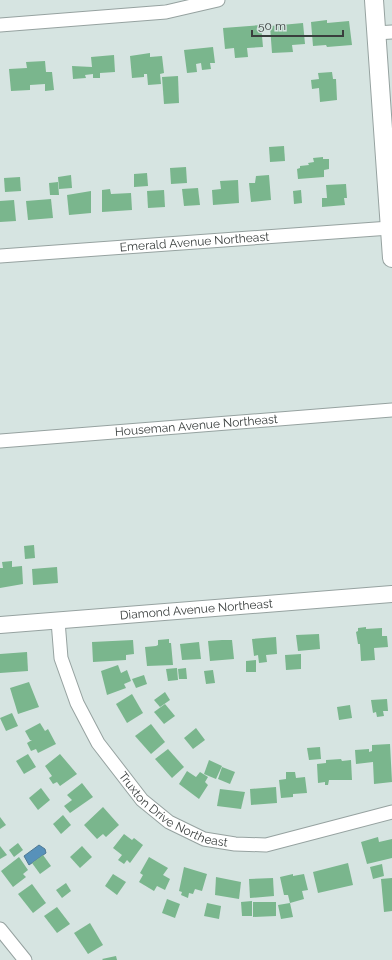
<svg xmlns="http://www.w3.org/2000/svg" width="392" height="960" viewBox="0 0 392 960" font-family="Raleway,sans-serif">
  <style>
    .water { fill: #5791ba; stroke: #4e7894 }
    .building { fill: #7ab68d }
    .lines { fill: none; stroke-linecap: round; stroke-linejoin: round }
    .minor-casing { stroke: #96a2a0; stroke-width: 15 }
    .tertiary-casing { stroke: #96a2a0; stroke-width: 18 }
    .secondary-casing { stroke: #96a2a0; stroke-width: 20 }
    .minor { stroke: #fff; stroke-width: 13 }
    .tertiary { stroke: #fff; stroke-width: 16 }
    .secondary { stroke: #fff; stroke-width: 18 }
    .labels { text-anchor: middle; stroke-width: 3; stroke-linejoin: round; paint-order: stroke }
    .street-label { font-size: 12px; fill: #393e3d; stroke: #d6e4e1 }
  </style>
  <rect width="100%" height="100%" fill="#d6e4e1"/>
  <path class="water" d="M39,845L45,849L46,853L29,865L24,856Z"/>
  <g class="building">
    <path d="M327,20V23L349,21L352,45L327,47L326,45L313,46L311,22Z"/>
    <path d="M303,23L305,44L292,45L293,52L272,53L270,26Z"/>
    <path d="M261,25L263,47L247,48L248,57L235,58L234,48L225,49L223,28Z"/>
    <path d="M213,47L215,63H210L211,69L202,70L201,63L196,64L197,72L187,73L184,50Z"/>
    <path d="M150,53V57L162,56L164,73L160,74L161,84L148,85L147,74H144V77L132,78L130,56Z"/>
    <path d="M114,55L115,72L100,73V78H93V74L85,75L86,78L73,79L72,66L92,67L91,57Z"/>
    <path d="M45,61L46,72H52L54,90L45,91V84L30,85V90L11,91L9,69L27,68L26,62Z"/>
    <path d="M332,72L333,79H336L337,100L320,102L319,88L312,89L311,80L319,79L318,73Z"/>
    <path d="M178,76L179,103L164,104L162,77Z"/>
    <path d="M284,146L285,161L270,162L269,147Z"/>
    <path d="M323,157V159H329V169L324,170V177L298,179L297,169L300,168V166L309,165L308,163L314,162L313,158Z"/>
    <path d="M186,167L187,183L171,184L170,168Z"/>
    <path d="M147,173L148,186L134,187V174Z"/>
    <path d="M71,175L72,188L59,189L58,177Z"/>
    <path d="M269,175L271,200L251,202L249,183H255L256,176Z"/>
    <path d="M20,177L21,191L5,192L4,178Z"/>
    <path d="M238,180L239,203L213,205L212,190L221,189L220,181Z"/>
    <path d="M58,182L59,195H50L49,183Z"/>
    <path d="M346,184L347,198H344L345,205L322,207V198H327L326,185Z"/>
    <path d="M198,188L200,205L184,206L182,189Z"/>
    <path d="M110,189L111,194L131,193L132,210L102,212V190Z"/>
    <path d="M164,190L165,207L148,208L147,191Z"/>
    <path d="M301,190L302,203L294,204L293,191Z"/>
    <path d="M91,191V213L69,215L67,195Z"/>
    <path d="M51,199L53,218L28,220L26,201Z"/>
    <path d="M14,200L16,221L0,222V201Z"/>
    <path d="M34,545L35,558L25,559L24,546Z"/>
    <path d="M12,561V567L22,566L23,584L0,588V568H3L2,562Z"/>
    <path d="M57,567L58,583L33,585L32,569Z"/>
    <path d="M366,627V629L382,628V636H387L388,647L374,648L375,660L361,661L360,644H358L356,632L358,631V628Z"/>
    <path d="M319,634L320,649L298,651L296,635Z"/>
    <path d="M276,637L277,654L266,655L267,662L259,663L258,655L254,656L252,639Z"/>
    <path d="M169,639V643H171L173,665L147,666L145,647L156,646L158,645V640Z"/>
    <path d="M133,640L134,654L126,655V660L93,662L92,642Z"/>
    <path d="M222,640H232L234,659L210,661L208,641Z"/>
    <path d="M199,642L201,659L182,660L180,644Z"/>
    <path d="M27,652L28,671L0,673V654Z"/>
    <path d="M301,654V669L286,670L285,655Z"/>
    <path d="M256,660V672H246V661Z"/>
    <path d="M118,665L121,673L127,670L131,681L124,684L126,688L107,695L101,671Z"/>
    <path d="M177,668L178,680L168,681L166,669Z"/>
    <path d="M186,668L187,679H179L178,669Z"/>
    <path d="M213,670L215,683L206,684L204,671Z"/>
    <path d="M144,675L147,684L136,688L132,679Z"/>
    <path d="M29,682L39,707L18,714L10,688Z"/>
    <path d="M165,692L170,700L160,707L154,700Z"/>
    <path d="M132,694L143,713L127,723L116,704Z"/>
    <path d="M387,699L388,711H383L384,716L377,717L376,712L373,713L371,700Z"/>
    <path d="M165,704L175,716L164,724L154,712Z"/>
    <path d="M350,705L352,718L339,720L337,707Z"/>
    <path d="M12,713L18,726L6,731L0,718Z"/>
    <path d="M40,723L45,731L48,729L56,744L38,753L36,749L31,751L27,743L32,740H30L25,731Z"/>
    <path d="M151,724L165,742L151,754L135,736Z"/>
    <path d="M196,728L205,740L193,749L184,738Z"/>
    <path d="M390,744L392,782L374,784L373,762L356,764L355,750L369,749V752L372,751V745Z"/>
    <path d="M320,747L321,759L309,760L307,748Z"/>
    <path d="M168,749L184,767L172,778L155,759Z"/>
    <path d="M28,754L36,767L24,774L16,761Z"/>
    <path d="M60,754L77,774L60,786L57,782L53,784L49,778L52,776L45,766Z"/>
    <path d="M341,759L342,761L351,760L352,780H329L328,785H325V782L318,783L317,764L326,763V760Z"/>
    <path d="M209,760L222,766L216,779L204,774Z"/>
    <path d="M222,767L235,772L230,784L218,779Z"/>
    <path d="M187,771L196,777L200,772L208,777L205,782L208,785L199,799L179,784Z"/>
    <path d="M286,772H295L296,778L305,777L307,793L293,794V797L281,798L279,780L286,779Z"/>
    <path d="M82,783L93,797L70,813L64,806L72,800L67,795Z"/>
    <path d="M276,787L277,803L251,805L250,789Z"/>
    <path d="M41,788L50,800L38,810L29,798Z"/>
    <path d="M220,789L245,792L241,809L217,806Z"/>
    <path d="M103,807L119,825L106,837L103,834L97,839L84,825Z"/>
    <path d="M63,815L71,825L61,834L53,824Z"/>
    <path d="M0,817L6,825L0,829Z"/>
    <path d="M124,834L132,840L134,838L143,845L130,863L127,860L124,864L118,860L122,855L113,848Z"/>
    <path d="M378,837L379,842L392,839V858L367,864L361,842Z"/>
    <path d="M18,843L23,850L14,857L9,850Z"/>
    <path d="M0,846L7,855L0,859Z"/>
    <path d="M82,846L92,857L80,868L70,857Z"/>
    <path d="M43,855L51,866L40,874L32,863Z"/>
    <path d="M19,857L28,870L23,874L26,877L13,887L1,871Z"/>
    <path d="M149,857L168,868L163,875L170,879L165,890L157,886L154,891L139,882L143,875L140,873Z"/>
    <path d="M348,863L353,885L318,893L313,872Z"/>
    <path d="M382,864L384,876L373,879L370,867Z"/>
    <path d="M184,867L207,874L202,891L195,889L193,894L189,893L188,898L181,895L182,892L179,891Z"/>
    <path d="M113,874L126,882L117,895L105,886Z"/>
    <path d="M293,874V876L304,874L308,890L302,891L304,899L290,903L288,895H284L280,877Z"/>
    <path d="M216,877L241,882L239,899L215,895Z"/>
    <path d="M273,878L274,896L250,898L249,879Z"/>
    <path d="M392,878V911L384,912L381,879Z"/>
    <path d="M66,883L71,891L62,898L56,890Z"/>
    <path d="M32,884L46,903L33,913L18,894Z"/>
    <path d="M167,899L180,904L175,918L162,913Z"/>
    <path d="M252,901V916H242L241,902Z"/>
    <path d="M253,902H276V916L253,917Z"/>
    <path d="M207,903L221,906L219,919L204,916Z"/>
    <path d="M290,903L293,917L281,919L278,905Z"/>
    <path d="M57,907L70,924L57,933L44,916Z"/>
    <path d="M90,923L103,945L88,954L74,933Z"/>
    <path d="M116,956L117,960H103L102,959Z"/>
  </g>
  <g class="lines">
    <g class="minor-casing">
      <g id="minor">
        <path d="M0,25L166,12L218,0"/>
        <path d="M376,33L392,32"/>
        <path id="s1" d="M0,256L390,228"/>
        <path id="s2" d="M0,441L392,410"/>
        <path id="s3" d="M58,621L61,658L77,703L98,743L142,800L169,822L204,839L235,844L266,845L392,812"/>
        <path d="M0,929L25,960"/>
      </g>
    </g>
    <g class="tertiary-casing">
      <g id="tertiary">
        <path id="s4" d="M0,625L392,594"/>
      </g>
    </g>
    <g class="secondary-casing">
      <path id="secondary" d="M374,0L392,258"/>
    </g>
    <use href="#minor" class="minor"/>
    <use href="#tertiary" class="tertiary"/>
    <use href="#secondary" class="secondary"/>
  </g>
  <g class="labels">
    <g class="street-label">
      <text dy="4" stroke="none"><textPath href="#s1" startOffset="195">Emerald Avenue Northeast</textPath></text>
      <text dy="4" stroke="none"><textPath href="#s2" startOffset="197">Houseman Avenue Northeast</textPath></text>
      <text dy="4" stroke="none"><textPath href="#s4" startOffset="197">Diamond Avenue Northeast</textPath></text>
      <text dy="4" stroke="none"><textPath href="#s3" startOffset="234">Truxton Drive Northeast</textPath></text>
    </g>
  </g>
  <path d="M252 30v6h91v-6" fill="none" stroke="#393e3d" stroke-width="2"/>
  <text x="258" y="30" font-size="12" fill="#393e3d" stroke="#d6e4e1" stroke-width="3" paint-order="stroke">50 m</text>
</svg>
